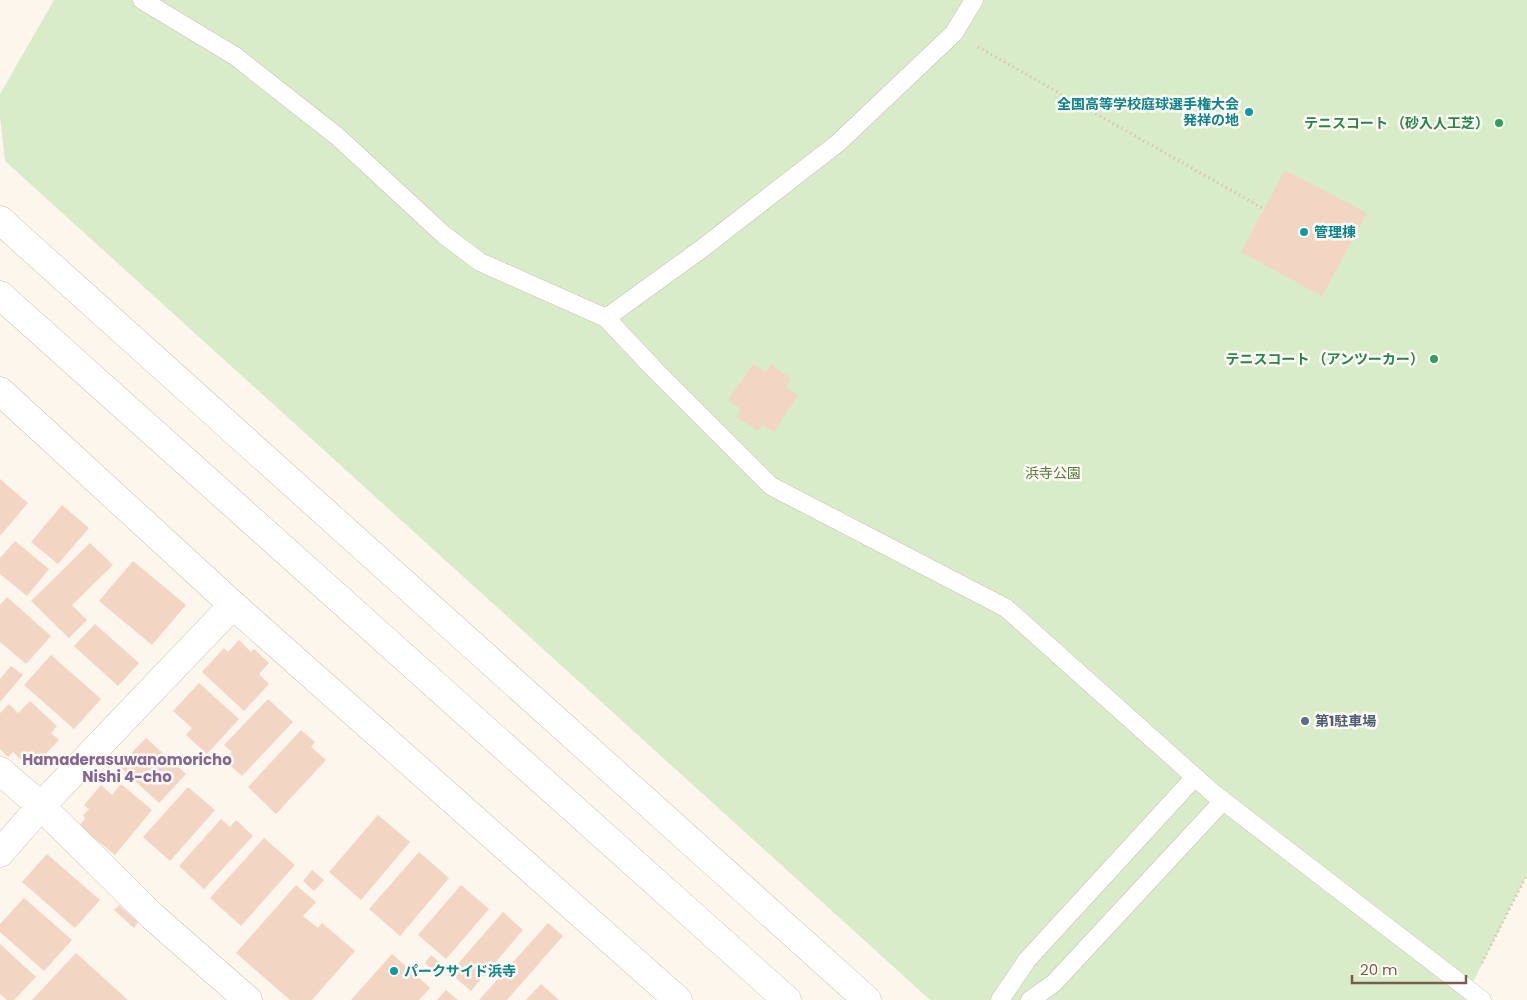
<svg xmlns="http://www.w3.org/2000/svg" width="1527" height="1000" viewBox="0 0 1527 1000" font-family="Poppins,'Noto Sans JP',sans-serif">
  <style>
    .green { fill: #d8ecc9 }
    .building { fill: #f3d5c3 }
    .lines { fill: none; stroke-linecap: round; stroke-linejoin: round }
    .service-casing { stroke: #d1beb0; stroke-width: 19 }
    .minor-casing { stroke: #d1beb0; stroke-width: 29 }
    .tertiary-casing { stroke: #d1beb0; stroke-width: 29 }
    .path { stroke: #d9b8a5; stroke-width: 3; stroke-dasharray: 1 4; stroke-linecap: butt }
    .service { stroke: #fff; stroke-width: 18 }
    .minor { stroke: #fff; stroke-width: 28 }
    .tertiary { stroke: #fff; stroke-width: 28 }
    .culture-dot { fill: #0f9aa8; stroke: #fffaf3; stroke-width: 2 }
    .leisure-dot { fill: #2e9e5b; stroke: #fffaf3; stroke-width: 2 }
    .service-dot { fill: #5c6f8a; stroke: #fffaf3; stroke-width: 2 }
    .labels { text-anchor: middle; stroke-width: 5; stroke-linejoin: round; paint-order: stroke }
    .culture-label { font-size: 14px; font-weight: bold; fill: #0d838f; stroke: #fffaf3; text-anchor: start }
    .leisure-label { font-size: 14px; font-weight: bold; fill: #27864d; stroke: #fffaf3; text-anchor: end }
    .park-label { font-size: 14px; fill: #537a41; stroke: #fffaf3 }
    .service-label { font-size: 14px; font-weight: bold; fill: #4e5e75; stroke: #fffaf3; text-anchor: start }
    .neighbourhood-label { font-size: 15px; font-weight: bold; fill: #846695; stroke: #fffaf3 }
  </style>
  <rect width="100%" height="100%" fill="#fdf6ec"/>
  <path class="green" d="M54,0H1527V875L1469,990L1482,1000H930L5,161L0,117V94Z"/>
  <g class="building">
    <path d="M1285,170L1367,213L1322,296L1241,252Z"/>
    <path d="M753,364L766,372L771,364L791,379L786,387L798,395L774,432L762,425L758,431L736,416L741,409L728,400Z"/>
    <path d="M0,479L28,503L0,536Z"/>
    <path d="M62,505L89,528L58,564L31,542Z"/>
    <path d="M15,541L49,569L27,596L0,574V558Z"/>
    <path d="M90,543L113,565L72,605L87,620L69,638L31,601Z"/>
    <path d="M133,561L186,605L152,645L99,601Z"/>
    <path d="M7,597L51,636L26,664L0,642V605Z"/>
    <path d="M95,624L139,663L118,686L74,646Z"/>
    <path d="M239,640L251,652L254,649L269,663L259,674L269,684L244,711L202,672L224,648L228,652Z"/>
    <path d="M51,655L101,699L74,729L24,685Z"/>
    <path d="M11,666L23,675L0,702V679Z"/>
    <path d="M199,683L239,719L207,754L186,735L192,728L173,711Z"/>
    <path d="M268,699L293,722L242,776L224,760L232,752L224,745Z"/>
    <path d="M30,701L57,726L51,733L59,740L37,763L32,759L26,765L13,752L8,757L0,749V713L9,704L18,713Z"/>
    <path d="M301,730L315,742L311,747L326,760L276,814L248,787Z"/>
    <path d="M146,738L186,774L159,803L119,766Z"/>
    <path d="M121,784L152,810L115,855L79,826L85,819L83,815L89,809L84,805L101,785L112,795Z"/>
    <path d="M188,787L215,810L170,861L143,837Z"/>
    <path d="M378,815L410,842L361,900L329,872Z"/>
    <path d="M221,819L230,827L236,820L253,836L204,889L179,866Z"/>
    <path d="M264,838L295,865L241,926L210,898Z"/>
    <path d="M419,852L449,878L400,936L369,909Z"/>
    <path d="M47,854L100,900L75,928L22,882Z"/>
    <path d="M312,870L324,880L314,891L303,881Z"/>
    <path d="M296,885L316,902L303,916L318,928L322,923L355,951L312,1000H290L236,953Z"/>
    <path d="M461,885L489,909L446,959L418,935Z"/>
    <path d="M24,898L72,940L44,971L0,932V924Z"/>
    <path d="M119,905L138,922L134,928L114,910Z"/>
    <path d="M503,912L523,930L471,991L450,973Z"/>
    <path d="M548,923L563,936L507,1000H479Z"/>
    <path d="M0,944L36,977L14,1000H7L0,994Z"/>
    <path d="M76,953L128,1000H32Z"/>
    <path d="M392,954L430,988L419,1000H351Z"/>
    <path d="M431,955L444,966L437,974L425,963Z"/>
    <path d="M541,984L559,1000H526Z"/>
    <path d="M446,990L458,1000H437Z"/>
  </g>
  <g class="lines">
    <g class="service-casing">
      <g id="service">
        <path d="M142,0L235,56L338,137L444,235L480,262L606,318L655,370L771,486L1006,608L1213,793L1482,1000"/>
        <path d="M606,318L700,250L838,143L954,33L974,0"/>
        <path d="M1000,1000L1027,960L1195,777"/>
        <path d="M1030,1000L1054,983L1223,801"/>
      </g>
    </g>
    <g class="minor-casing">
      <g id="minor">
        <path d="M0,391L233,605L678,1000"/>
        <path d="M0,771L41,806L152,916L248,1000"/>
        <path d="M0,853L41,806L233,605"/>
      </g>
    </g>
    <g class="tertiary-casing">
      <g id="tertiary">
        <path d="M0,220L867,1000"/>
        <path d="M0,295L787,1000"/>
      </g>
    </g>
    <g class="path">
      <path d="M978,47L1264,209"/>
      <path d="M1482,963L1527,875"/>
    </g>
    <use href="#service" class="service"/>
    <use href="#minor" class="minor"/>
    <use href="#tertiary" class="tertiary"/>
  </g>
  <g class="culture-dot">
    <circle cx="1249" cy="112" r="5"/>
    <circle cx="1304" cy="232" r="5"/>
    <circle cx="394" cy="971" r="5"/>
  </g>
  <g class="leisure-dot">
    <circle cx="1499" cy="123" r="5"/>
    <circle cx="1434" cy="359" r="5"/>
  </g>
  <circle class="service-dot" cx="1305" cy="721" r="5"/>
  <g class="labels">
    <g class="culture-label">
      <text x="1239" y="109" text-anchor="end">全国高等学校庭球選手権大会<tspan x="1239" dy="16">発祥の地</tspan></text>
      <text x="1314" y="237">管理棟</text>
      <text x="404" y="976">パークサイド浜寺</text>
    </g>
    <g class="leisure-label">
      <text x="1489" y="128">テニスコート （砂入人工芝）</text>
      <text x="1424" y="364">テニスコート （アンツーカー）</text>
    </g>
    <g class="park-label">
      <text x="1053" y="478">浜寺公園</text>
    </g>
    <g class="service-label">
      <text x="1315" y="726">第1駐車場</text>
    </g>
    <g class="neighbourhood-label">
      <text x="127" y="765">Hamaderasuwanomoricho<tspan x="127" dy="17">Nishi 4-cho</tspan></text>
    </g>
  </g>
  <path d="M1352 975v8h114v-8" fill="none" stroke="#7a5c4d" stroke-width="2.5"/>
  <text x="1360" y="975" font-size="15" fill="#7a5c4d" stroke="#fffaf3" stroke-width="4" paint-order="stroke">20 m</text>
</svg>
